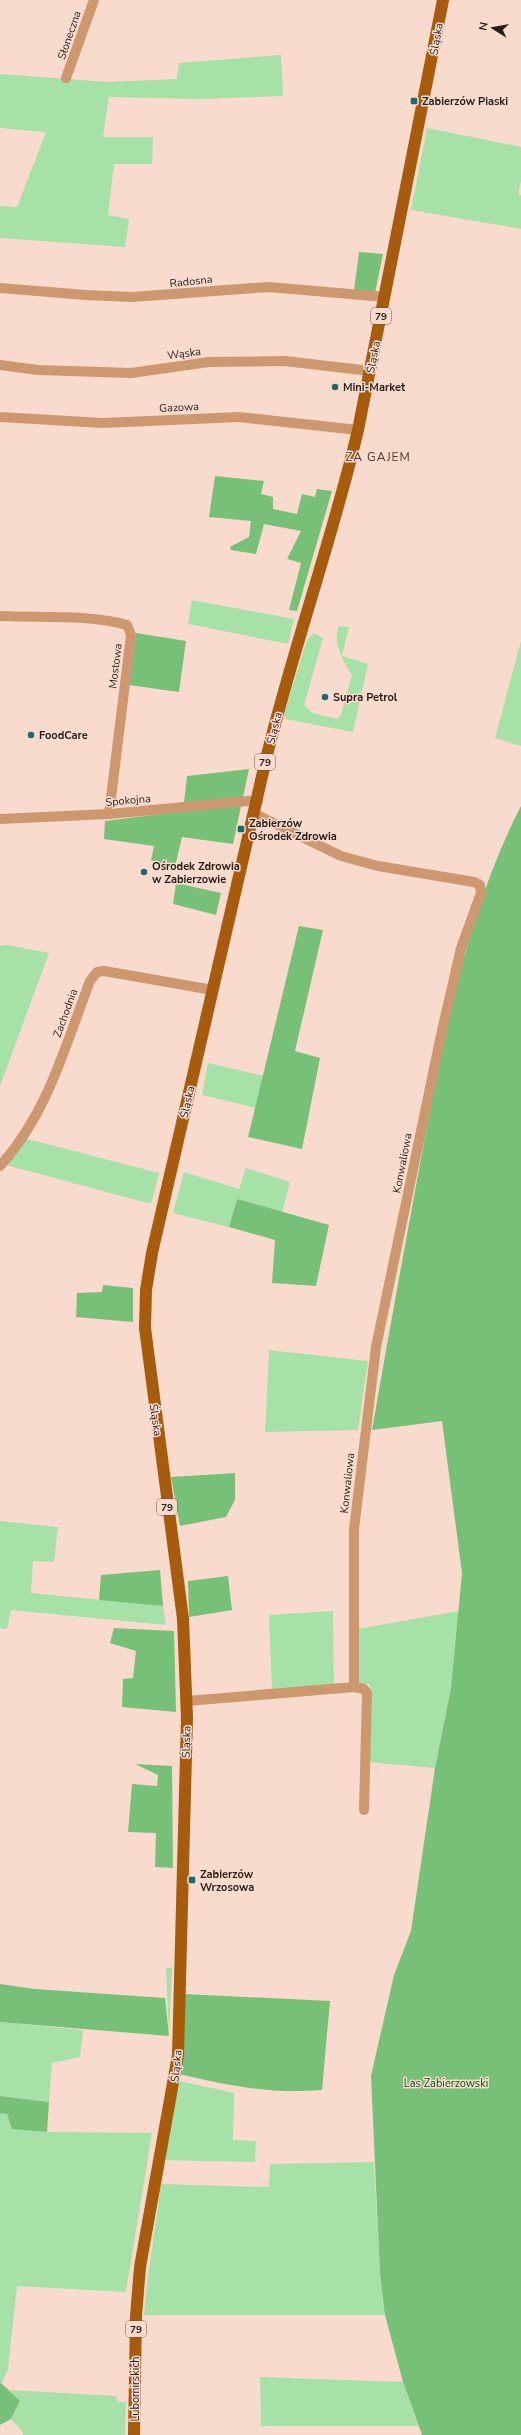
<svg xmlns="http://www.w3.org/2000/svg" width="521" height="2435" viewBox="0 0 521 2435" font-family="'Nunito Sans',sans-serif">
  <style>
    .green { fill: #a6e1a7 }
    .forest { fill: #76c078 }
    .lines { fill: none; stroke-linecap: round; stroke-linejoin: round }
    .minor { stroke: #cd9870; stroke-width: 10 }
    .primary { stroke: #a75b0d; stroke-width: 12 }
    .poi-dot { fill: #1c696e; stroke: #f8dbcd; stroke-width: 1.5 }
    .labels { text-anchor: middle; stroke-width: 3; stroke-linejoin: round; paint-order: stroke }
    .shield { fill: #f8dbcd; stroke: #66574f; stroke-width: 1 }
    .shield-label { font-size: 10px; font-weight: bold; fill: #281e19 }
    .street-label { font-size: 11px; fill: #281e19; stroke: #f8dbcd }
    .poi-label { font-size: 11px; font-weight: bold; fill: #281e19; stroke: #f8dbcd; text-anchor: start }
    .park-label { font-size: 11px; fill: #005611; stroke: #f8dbcd }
    .neighbourhood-label { font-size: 12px; letter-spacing: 1px; fill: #4f392e; stroke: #f8dbcd }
  </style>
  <rect width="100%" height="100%" fill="#f8dbcd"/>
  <g class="green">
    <path d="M281,55L283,96L201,99L109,97L103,137H153L152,164H114L108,215L129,219L125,247L0,238V206L17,207L46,132L0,128V74L108,82L177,79L179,63Z"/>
    <path d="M427,128L521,147V181L518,194L521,195V229L411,210Z"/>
    <path d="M192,600L294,619L288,644L188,624Z"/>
    <path d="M339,626L349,627L342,656L368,664L353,732L286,719L284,714L307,640L314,633L323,638L304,705L312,713L337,719L341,715L352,675C343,661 332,642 339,626Z"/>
    <path d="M521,641V746L495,738Z"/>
    <path d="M8,945L49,953L0,1086V946Z"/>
    <path d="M208,1063L264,1076L256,1108L202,1095Z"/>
    <path d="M27,1139L159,1173L151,1204L6,1165Z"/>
    <path d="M246,1168L290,1182L282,1213L237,1199L229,1227L173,1213L184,1172L239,1189Z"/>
    <path d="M269,1350L368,1361L358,1430L265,1432Z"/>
    <path d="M0,1521L58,1527L54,1562L33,1561L31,1593L163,1606L166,1625L11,1610L7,1629L0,1628Z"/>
    <path d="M333,1611L334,1685L272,1690L269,1615Z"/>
    <path d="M459,1611L451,1688L435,1768L368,1762L370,1684L354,1685L357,1629Z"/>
    <path d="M166,1968H172L169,2036Z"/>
    <path d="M0,2022L83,2030L80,2057L52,2063L49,2102L0,2096Z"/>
    <path d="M179,2081L234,2093L233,2140L256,2141L255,2162L165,2160Z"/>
    <path d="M0,2113L7,2114L12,2129L47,2132L152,2133L126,2292L17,2286L8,2369L2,2383L0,2382Z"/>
    <path d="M374,2162L380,2274L385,2315H144C147,2271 156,2228 161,2184L269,2187L270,2164Z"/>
    <path d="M260,2377L403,2382L418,2426H261Z"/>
    <path d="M9,2390L116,2396L118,2402H126L125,2435H23V2432L11,2419L20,2401Z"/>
  </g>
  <g class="forest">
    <path d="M359,252L383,254L375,293L354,290Z"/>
    <path d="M215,476L264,481L261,494L273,497V509L297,514L302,494L315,497L317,489L332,491L297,611L289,610L301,563L287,559L301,531L264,524L256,554L231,550L230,547L249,537L251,521L209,517Z"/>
    <path d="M136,633L186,641L179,692L129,685Z"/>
    <path d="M249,769L233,844L182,837L174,871L151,860L154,846L104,839L105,821L183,811L187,776Z"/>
    <path d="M521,806V2435H422L403,2382L385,2315L380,2274L371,2076L394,1975L411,1931L435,1768L451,1688L462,1573L442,1421L372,1430C388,1338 405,1245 422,1153C444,1035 466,913 521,806Z"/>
    <path d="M176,883L221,893L216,915L173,904Z"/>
    <path d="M299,926L323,930L295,1051L320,1058L302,1149L248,1137Z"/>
    <path d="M237,1199L329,1225L316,1286L272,1283L275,1240L229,1227Z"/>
    <path d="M103,1285L133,1288V1322L76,1317L77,1293L102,1292Z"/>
    <path d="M235,1473V1500L226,1517L180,1526L171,1477Z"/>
    <path d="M160,1570L163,1606L99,1600L101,1575Z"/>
    <path d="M228,1576L232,1610L189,1617L188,1581Z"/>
    <path d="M114,1628L174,1631L176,1712L122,1707L123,1679L133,1678L136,1651L110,1643Z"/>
    <path d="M135,1764L172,1766L173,1868L155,1867L156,1833L128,1832L132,1784L157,1786L158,1775Z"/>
    <path d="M0,1984L35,1989L165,1998L169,2036L0,2022Z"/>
    <path d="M184,1994L330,2001L322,2090C271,2094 229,2086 180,2074Z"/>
    <path d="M0,2096L49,2102L47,2132L12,2129L7,2114L0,2113Z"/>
    <path d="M0,2382L20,2401L11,2419L0,2425Z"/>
  </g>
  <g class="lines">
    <g class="minor">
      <path d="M66,78L94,0"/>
      <path d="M0,288L86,295L132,297L268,287L385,297"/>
      <path d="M0,365L38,370L131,373L209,362L285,361L370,371"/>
      <path d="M0,417L103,423L239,417L358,430"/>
      <path d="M0,616C41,618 88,614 127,625L131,635L109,814"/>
      <path d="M255,814L341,856L378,866L474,882L480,885L481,893L461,948L441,1035L376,1347L354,1529V1687L364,1689L367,1693L364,1810"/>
      <path d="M0,819L109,814L258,800"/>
      <path d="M0,1166C48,1113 65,1046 90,981L97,972L104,971L213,990"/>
      <path d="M187,1701L354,1687"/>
    </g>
    <path class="primary" d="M134,2435L136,2316L140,2267L178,2055L187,1718L183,1619L145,1328L146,1290L152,1253C191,1089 227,923 266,759C293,648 332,541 358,430L443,0"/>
  </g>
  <g class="poi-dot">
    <rect x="410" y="97" width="8" height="8" rx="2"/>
    <circle cx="335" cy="387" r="4"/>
    <circle cx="325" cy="697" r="4"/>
    <circle cx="31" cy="735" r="4"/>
    <rect x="237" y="825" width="8" height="8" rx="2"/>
    <circle cx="144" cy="872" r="4"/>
    <rect x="188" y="1876" width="8" height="8" rx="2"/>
  </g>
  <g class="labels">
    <g class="shield">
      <rect x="371" y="308" width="20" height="16" rx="3"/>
      <rect x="255" y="754" width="20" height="16" rx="3"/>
      <rect x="157" y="1499" width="20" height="16" rx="3"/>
      <rect x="126" y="2321" width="20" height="16" rx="3"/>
    </g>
    <g class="shield-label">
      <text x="381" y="320">79</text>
      <text x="265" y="766">79</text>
      <text x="167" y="1511">79</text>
      <text x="136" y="2333">79</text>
    </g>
    <g class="street-label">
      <text transform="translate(69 35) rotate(-71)" y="4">Słoneczna</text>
      <text transform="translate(436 39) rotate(-80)" y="4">Śląska</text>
      <text transform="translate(191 281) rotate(-6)" y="4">Radosna</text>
      <text transform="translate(184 353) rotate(-8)" y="4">Wąska</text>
      <text transform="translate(373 357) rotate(-79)" y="4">Śląska</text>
      <text transform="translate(179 407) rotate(-3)" y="4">Gazowa</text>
      <text transform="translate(115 666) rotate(-83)" y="4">Mostowa</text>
      <text transform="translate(274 728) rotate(-76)" y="4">Śląska</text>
      <text transform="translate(128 800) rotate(-5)" y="4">Spokojna</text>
      <text transform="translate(65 1013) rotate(-70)" y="4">Zachodnia</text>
      <text transform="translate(187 1102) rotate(-77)" y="4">Śląska</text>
      <text transform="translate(402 1163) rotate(-79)" y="4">Konwaliowa</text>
      <text transform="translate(156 1420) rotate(82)" y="4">Śląska</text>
      <text transform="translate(347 1483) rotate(-84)" y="4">Konwaliowa</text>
      <text transform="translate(186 1742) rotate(-88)" y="4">Śląska</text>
      <text transform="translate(176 2066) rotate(-84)" y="4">Śląska</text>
      <text transform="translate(135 2389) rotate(-90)" y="4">Lubomirskich</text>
    </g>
    <g class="poi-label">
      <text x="422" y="105">Zabierzów Piaski</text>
      <text x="343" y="391">Mini-Market</text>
      <text x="333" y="701">Supra Petrol</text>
      <text x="39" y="739">FoodCare</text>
      <text x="249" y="827">Zabierzów<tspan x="249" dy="13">Ośrodek Zdrowia</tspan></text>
      <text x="152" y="870">Ośrodek Zdrowia<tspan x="152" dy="13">w Zabierzowie</tspan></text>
      <text x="200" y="1878">Zabierzów<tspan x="200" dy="13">Wrzosowa</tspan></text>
    </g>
    <g class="park-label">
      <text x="446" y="2087">Las Zabierzowski</text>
    </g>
    <g class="neighbourhood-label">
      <text x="378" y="461">ZA GAJEM</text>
    </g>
  </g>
  <g transform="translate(493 28) rotate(281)" stroke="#f8dbcd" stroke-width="3" paint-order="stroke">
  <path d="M0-3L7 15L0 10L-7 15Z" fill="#281e19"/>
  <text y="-6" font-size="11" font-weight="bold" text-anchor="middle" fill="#281e19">N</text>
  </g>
</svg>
